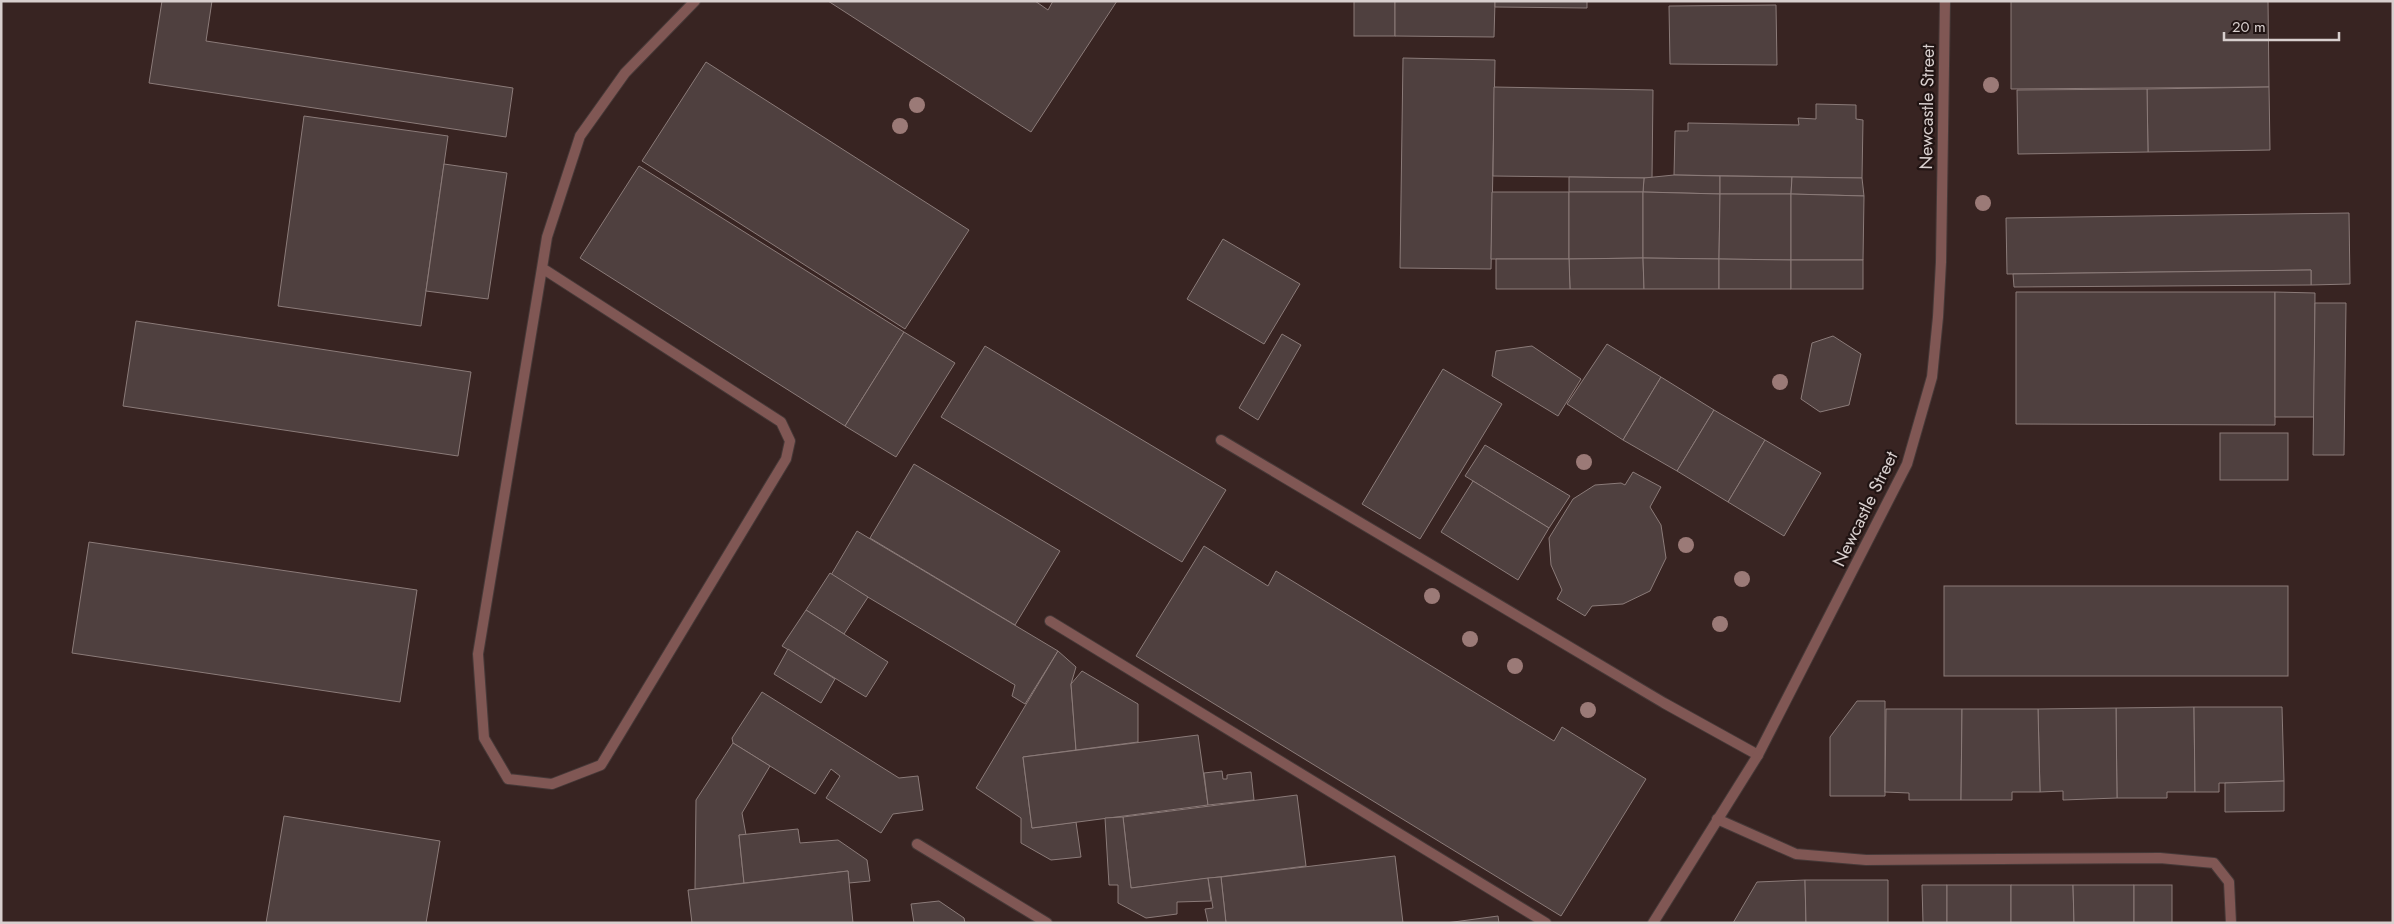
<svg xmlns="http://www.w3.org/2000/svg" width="2394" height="924" viewBox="0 0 2394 924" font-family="Jost,sans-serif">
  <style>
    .built { fill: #382422 }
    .building { fill: #4f403f; stroke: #8b7b79 }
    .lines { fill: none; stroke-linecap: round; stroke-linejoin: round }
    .lane-casing { stroke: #463938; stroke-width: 12 }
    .street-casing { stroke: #463938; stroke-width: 12 }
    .lane { stroke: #805754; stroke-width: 10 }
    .street { stroke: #805754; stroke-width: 10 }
    .tree { fill: #9b7a77 }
    .labels { text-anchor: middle; stroke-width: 4.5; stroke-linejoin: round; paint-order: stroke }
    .street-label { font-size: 18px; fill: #d8cfce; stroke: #211413 }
  </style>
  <rect width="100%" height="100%" fill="#2a1d1c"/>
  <rect class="built" x="1" y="1" width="2392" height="922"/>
  <g class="building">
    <path d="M162,1H212L206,41L513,88L506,137L149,83Z"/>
    <path d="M828,1H1035L1048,10L1053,1H1117L1031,132Z"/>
    <rect x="1354" y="1" width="41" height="35"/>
    <path d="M1395,1H1495L1494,37L1395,36Z"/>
    <path d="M1495,1H1587V8L1495,7Z"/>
    <path d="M2011,1H2268L2269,87L2011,89Z"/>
    <path d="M1776,5L1777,65L1670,64L1669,6Z"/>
    <path d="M1403,58L1495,60L1491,269L1400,268Z"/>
    <path d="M706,62L969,230L905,329L642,161Z"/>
    <path d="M1494,87L1653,90L1652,178L1493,176Z"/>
    <path d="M2269,87L2270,150L2148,152L2147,89Z"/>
    <path d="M2147,89L2148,152L2018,154L2017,90Z"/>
    <path d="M1816,104L1856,105V119L1863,120L1862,178L1674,175L1675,131H1688V123L1799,125L1798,118L1816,119Z"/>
    <path d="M304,116L448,136L421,326L278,306Z"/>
    <path d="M444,164L507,173L488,299L426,291Z"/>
    <path d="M639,166L904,332L845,426L580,258Z"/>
    <path d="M1674,175L1720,176V194L1643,192L1644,178Z"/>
    <path d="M1720,176L1792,177L1791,194H1720Z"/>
    <path d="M1569,177L1644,178L1643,192H1569Z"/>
    <path d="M1792,177L1862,178L1864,196L1791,194Z"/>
    <path d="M1492,192H1569V259H1491Z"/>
    <path d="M1569,192H1643V258L1569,259Z"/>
    <path d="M1643,192L1720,194L1719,259L1643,258Z"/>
    <path d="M1720,194H1791V260L1719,259Z"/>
    <path d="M1791,194L1864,196L1863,260H1791Z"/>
    <path d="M2349,213L2350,284L2311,285V270L2007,274L2006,218Z"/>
    <path d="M1223,239L1300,284L1264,344L1187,299Z"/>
    <path d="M1643,258L1644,289H1570L1569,259Z"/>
    <path d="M1643,258L1719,259V289H1644Z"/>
    <path d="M1496,259H1569L1570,289H1496Z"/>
    <path d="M1719,259L1791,260V289H1719Z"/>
    <rect x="1791" y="260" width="72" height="29"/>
    <path d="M2311,270V285L2014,287L2013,274Z"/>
    <path d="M2016,292H2275V425L2016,424Z"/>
    <path d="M2275,292L2315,293L2314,417H2275Z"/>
    <path d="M2315,303H2346L2344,455H2313Z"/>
    <path d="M136,321L471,372L458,456L123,406Z"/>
    <path d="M904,332L955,363L896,457L845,426Z"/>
    <path d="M1282,334L1301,345L1258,420L1239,408Z"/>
    <path d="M1833,336L1861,354L1849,405L1820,412L1801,399L1812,343Z"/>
    <path d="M1607,344L1661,377L1623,440L1567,404Z"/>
    <path d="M985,346L1226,490L1182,562L941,417Z"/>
    <path d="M1532,346L1581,379L1558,416L1492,376L1496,351Z"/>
    <path d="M1443,369L1502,404L1420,539L1362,504Z"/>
    <path d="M1661,377L1714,410L1677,471L1623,440Z"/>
    <path d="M1714,410L1765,440L1728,502L1677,471Z"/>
    <rect x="2220" y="433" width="68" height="47"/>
    <path d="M1765,440L1821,473L1784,536L1728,502Z"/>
    <path d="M1485,445L1570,496L1549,528L1465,476Z"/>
    <path d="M914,464L1060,551L1015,625L870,538Z"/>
    <path d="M1633,472L1661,487L1650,507L1661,525L1666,558L1650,591L1623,604L1592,606L1585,616L1557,599L1562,590L1551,565L1549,538L1573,499L1595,485L1621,483L1625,485Z"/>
    <path d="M1473,481L1549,528L1518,580L1441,532Z"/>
    <path d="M857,531L1058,651L1025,704L1012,696L1015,685L831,575Z"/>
    <path d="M89,542L417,590L400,702L72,653Z"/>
    <path d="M1204,546L1268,586L1276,571L1554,741L1562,727L1646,779L1561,916L1136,656Z"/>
    <path d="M830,573L868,597L844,634L806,610Z"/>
    <rect x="1944" y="586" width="344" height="90"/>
    <path d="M806,610L888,662L866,697L782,646Z"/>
    <path d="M788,649L835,679L821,703L774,674Z"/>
    <path d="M1058,651L1076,667L1071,684L1076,750L1023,757L1032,828L1076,822L1081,857L1051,860L1021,843V818L976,788Z"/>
    <path d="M1082,671L1138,704V742L1076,750L1071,684Z"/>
    <path d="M762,692L899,778L918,776L923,810L893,814L881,833L826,798L840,776L831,769L815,794L733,743L732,738Z"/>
    <path d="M1857,701H1885V796H1830V737Z"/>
    <path d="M2194,707L2195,792H2167V798H2117L2116,708Z"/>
    <path d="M2194,707H2282L2284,781L2225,783H2219V792H2195Z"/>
    <path d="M2116,708L2117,798L2063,800V791L2040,792L2038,709Z"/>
    <path d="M1886,709H1962L1961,800H1909V793L1885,792Z"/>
    <path d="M1962,709H2038L2040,792H2012V800H1961Z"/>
    <path d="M1198,735L1208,805L1032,828L1023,757Z"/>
    <path d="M733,743L770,766L742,813L746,835H739L744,883L695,889L696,800Z"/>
    <path d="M1222,771L1223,779H1227V775L1251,772L1254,800L1208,805L1204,773Z"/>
    <path d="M2284,781V811L2225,812V783Z"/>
    <path d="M1297,795L1306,866L1131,888L1123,817Z"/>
    <path d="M284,816L440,841L426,923H266Z"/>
    <path d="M1123,817L1131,888L1208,878L1211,901L1177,902V914L1146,918L1118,903V885H1109L1105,818Z"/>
    <path d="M798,829L800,843L838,840L867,860L870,881L849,883L848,871L744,883L739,835Z"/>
    <path d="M1395,856L1403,923H1226L1221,877Z"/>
    <path d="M848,871L853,923H692L688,890Z"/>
    <path d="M1221,877L1226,923H1208L1205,909L1213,908L1208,878Z"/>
    <path d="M1805,880L1806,923H1733L1757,882Z"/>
    <path d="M1805,880H1888V923H1806Z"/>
    <path d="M1922,885H1947V923H1923Z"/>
    <rect x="1947" y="885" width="64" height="38"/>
    <path d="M2011,885H2073L2074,923H2011Z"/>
    <path d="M2073,885H2134V923H2074Z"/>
    <rect x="2134" y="885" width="38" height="38"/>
    <path d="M939,901L964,918L965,923H914L911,904Z"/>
    <path d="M1498,916L1499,923H1446Z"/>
  </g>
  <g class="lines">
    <g class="lane-casing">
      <g id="lane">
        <path d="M542,268L781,422L790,441L786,459L601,765L552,784L508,779L484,738L478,654L542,268L547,237L580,136L625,73L695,1"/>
        <path d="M1221,440L1664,703L1758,755"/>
        <path d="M1050,621L1546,923"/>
        <path d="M1717,819L1796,854L1866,860L2160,858L2214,863L2229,882L2231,923"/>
        <path d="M917,844L1047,923"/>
      </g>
    </g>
    <g class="street-casing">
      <path id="street" d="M1653,923L1758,755L1907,464L1932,377L1938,317L1941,262L1945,1"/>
    </g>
    <use href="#lane" class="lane"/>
    <use href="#street" class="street"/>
  </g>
  <g class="tree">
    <circle cx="1991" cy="85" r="8"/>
    <circle cx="917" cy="105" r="8"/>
    <circle cx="900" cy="126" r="8"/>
    <circle cx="1983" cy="203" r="8"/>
    <circle cx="1780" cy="382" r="8"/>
    <circle cx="1584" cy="462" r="8"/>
    <circle cx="1686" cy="545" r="8"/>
    <circle cx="1742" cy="579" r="8"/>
    <circle cx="1432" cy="596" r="8"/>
    <circle cx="1720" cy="624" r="8"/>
    <circle cx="1470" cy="639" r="8"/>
    <circle cx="1515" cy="666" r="8"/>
    <circle cx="1588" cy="710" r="8"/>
  </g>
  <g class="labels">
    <g class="street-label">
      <text transform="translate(1927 107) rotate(-89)" y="6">Newcastle Street</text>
      <text transform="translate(1865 509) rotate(-64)" y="6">Newcastle Street</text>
    </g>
  </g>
  <rect width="2394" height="924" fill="none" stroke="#d8cfce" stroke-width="5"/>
  <path d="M2224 32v8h115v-8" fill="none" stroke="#d8cfce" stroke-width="2.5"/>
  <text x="2232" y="32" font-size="15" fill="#d8cfce" stroke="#211413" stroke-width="4" paint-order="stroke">20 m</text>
</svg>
